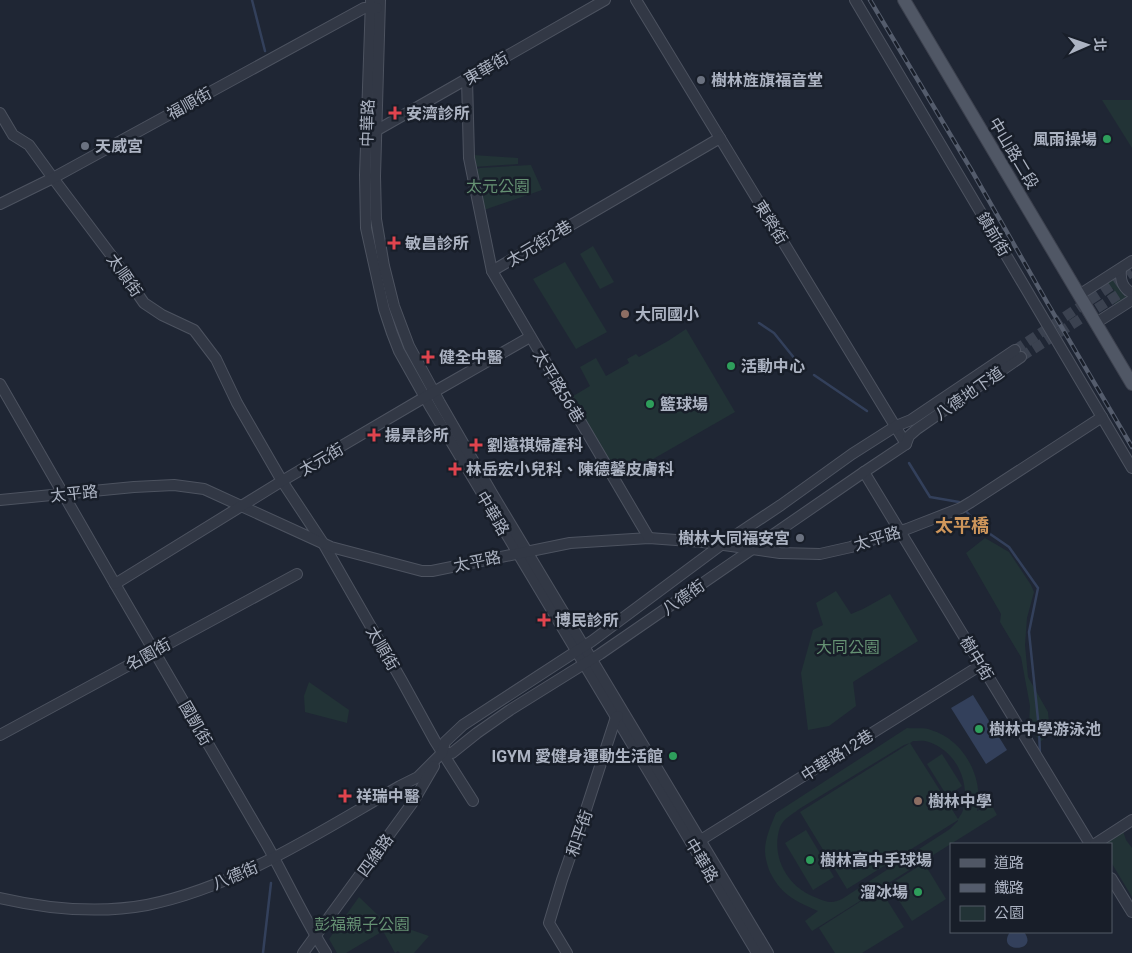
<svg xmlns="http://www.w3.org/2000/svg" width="1132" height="953" viewBox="0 0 1132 953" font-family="Roboto,'Noto Sans TC',sans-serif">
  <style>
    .green { fill: #223336; fill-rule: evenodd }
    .water { fill: #33405b }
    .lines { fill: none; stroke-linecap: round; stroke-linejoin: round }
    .stream { stroke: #33405b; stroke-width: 2.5 }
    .minor-tunnel { stroke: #3b4250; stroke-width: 10; stroke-dasharray: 10 5; stroke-linecap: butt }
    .minor-casing { stroke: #4d5360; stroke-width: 12 }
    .major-casing { stroke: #3c414e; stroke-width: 14 }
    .minor { stroke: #323845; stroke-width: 10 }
    .major { stroke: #505765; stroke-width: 12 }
    .rail-casing { stroke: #545c6c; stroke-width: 4.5 }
    .rail { stroke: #181e29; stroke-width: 2.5; stroke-dasharray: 8; stroke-linecap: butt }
    .worship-dot { fill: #6b7280; stroke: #181e29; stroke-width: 2 }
    .health-dot { fill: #e0444e; stroke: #181e29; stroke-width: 2 }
    .leisure-dot { fill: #2e9e5b; stroke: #181e29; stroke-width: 2 }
    .education-dot { fill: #8d6e63; stroke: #181e29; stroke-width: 2 }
    .labels { text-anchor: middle; stroke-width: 5; stroke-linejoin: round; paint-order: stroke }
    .street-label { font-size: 16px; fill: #acb3c2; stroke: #181e29 }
    .poi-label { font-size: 16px; font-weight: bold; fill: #acb3c2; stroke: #181e29; text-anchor: start }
    .park-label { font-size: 16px; fill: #659173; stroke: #181e29 }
    .neighbourhood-label { font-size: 18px; font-weight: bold; fill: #ce965b; stroke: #181e29 }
  </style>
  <rect width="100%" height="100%" fill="#1f2634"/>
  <g class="green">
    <path d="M1102,100H1132V148Z"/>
    <path d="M473,155L518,158V164L473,167Z"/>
    <path d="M531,165L542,190L481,211L474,170L480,168Z"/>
    <path d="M593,246L614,282L600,289L580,254Z"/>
    <path d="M565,262L607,332L576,349L533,279Z"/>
    <path d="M1115,278L1128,299L1117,307L1108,295L1114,291L1113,288L1106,292L1103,286Z"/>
    <path d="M686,329L735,412L620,478L570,398L590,386L580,367L596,358L606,376L629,363L627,359L636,354L639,357L668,341Z"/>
    <path d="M985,538L1009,552L1031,585L1034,592L1027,618L1025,645L1028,677L1048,712L1050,734L1040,742L1029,725L1030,706L1021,657L1000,622L1001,614L966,553Z"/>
    <path d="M836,591L851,614L863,609L890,594L918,641L853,682L856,706L829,726L808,730L801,673L813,630L823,625L816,603Z"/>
    <path d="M309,682L349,710L347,723L305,712L304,696Z"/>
    <path d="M907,728C915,729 924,727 931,730C955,737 972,759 977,783C979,792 978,802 977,811L991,804L997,815L812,931L805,921L818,911C795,901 780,894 769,870C767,864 765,857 765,851C765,838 771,825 776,813ZM913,741C918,741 924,740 929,742C955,751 969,779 964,805C964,810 961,815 958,819L910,743ZM910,743L800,812L847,889L958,820V821L950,829L842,899C839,900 835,902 831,902C827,902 821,900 817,898C788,888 770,857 780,827C783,819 793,814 799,809L904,745Z"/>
    <path d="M942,754L962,786L947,796L927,764Z"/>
    <path d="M806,830L834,877L813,890L785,843Z"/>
    <path d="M1123,831L1126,840L1132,848V897L1111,862V844H1103Z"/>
    <path d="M924,863L946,899L912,921L889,885Z"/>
    <path d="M880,889L904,927L862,953H835L819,928Z"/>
    <path d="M359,897L383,920L429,936L414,953H400L398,951L395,953L383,931L346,953H337L329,939Z"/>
  </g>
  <g class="water">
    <path d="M973,695L1007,750L986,764L951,708Z"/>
    <path d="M1010,932H1024C1040,953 995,953 1010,932Z"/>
  </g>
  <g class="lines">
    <g class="stream">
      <path d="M252,0L265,51"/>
      <path d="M759,323L774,333L799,364"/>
      <path d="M814,375L867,411"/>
      <path d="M909,463L930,497L959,502L961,506"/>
      <path d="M965,510L980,527L1009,547L1038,588L1029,632L1039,729L1040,755"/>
      <path d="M263,953L271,883"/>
    </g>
    <g class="minor-tunnel">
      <path d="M1015,350L1132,272"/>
      <path d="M1021,357L1132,286"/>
    </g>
    <g class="minor-casing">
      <g id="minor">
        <path d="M371,0L365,175L366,228L384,309L392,333L399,351L431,408L757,953"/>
        <path d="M380,0L375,176L376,219L384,266L394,306L409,346L440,403L493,495L768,953"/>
        <path d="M636,0L906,444"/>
        <path d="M855,0L1132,468"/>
        <path d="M467,79L469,158L492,271"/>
        <path d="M0,113L13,135L29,145L53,178L111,255L144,303L162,315L194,330L216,359L237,403L282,481L323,543L402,681L435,741L473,801"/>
        <path d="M372,133L605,0"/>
        <path d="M0,204L53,178L364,8H377"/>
        <path d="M1121,269C1120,280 1122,288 1132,293"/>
        <path d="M1079,295L1132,261"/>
        <path d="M1096,323L1132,300"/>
        <path d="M0,384L115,584L267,845C287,881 304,918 326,953"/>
        <path d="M864,472L1090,844"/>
        <path d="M0,500L134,487L174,485L204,489L331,547L422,571H432L570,543L649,538L703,542L780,553L820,554L851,547L889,534L907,529L961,508L971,502L1102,417"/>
        <path d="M649,538L492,271L720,138"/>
        <path d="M115,584L282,481L425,397L530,337"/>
        <path d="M0,735L297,574"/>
        <path d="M442,753H452L477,733L510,710L600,654L864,472L906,444L909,436L917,429L1021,357"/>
        <path d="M696,843L981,665"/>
        <path d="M1095,844L1132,820"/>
        <path d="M1111,878L1132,912"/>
        <path d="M0,898C48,909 98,914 147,905C237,887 321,831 400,786L418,777L442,753L445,742L463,725L592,641L721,545L781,505L852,454L896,426L911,420L1015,350"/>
        <path d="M303,953L413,802L434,766"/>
        <path d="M567,953L549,923L562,880L580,828L616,717L618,716"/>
      </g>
    </g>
    <g class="major-casing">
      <path id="major" d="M904,0L1132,384"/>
    </g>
    <use href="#minor" class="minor"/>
    <use href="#major" class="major"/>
    <g class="rail-casing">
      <path id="rail" d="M870,0L972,171L1048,304L1132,447"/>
    </g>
    <use href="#rail" class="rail"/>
  </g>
  <g class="worship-dot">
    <circle cx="701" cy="80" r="5"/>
    <circle cx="85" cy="146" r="5"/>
    <circle cx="800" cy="538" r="5"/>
  </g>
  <g class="health-dot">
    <path d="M392.5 105.5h5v5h5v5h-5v5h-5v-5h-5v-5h5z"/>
    <path d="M391.5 235.5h5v5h5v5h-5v5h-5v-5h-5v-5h5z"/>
    <path d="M425.5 349.5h5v5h5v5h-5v5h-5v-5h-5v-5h5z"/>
    <path d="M371.5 427.5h5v5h5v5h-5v5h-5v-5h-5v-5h5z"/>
    <path d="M473.5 437.5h5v5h5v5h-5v5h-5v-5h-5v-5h5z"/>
    <path d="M452.5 461.5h5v5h5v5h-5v5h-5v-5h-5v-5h5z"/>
    <path d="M541.5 612.5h5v5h5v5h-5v5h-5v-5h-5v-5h5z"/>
    <path d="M342.5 788.5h5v5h5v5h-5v5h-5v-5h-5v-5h5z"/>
  </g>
  <g class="leisure-dot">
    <circle cx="1107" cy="139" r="5"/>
    <circle cx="731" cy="366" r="5"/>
    <circle cx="650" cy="404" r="5"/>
    <circle cx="979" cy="729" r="5"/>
    <circle cx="673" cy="756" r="5"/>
    <circle cx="810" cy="860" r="5"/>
    <circle cx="918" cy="892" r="5"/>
  </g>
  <g class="education-dot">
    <circle cx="625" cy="314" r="5"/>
    <circle cx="918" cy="801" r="5"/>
  </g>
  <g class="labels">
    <g class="street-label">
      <text transform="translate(486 68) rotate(-30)" y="6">東華街</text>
      <text transform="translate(189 103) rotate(-29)" y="6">福順街</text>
      <text transform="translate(367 123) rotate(-88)" y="6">中華路</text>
      <text transform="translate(1014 153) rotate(59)" y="6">中山路二段</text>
      <text transform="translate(771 222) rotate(58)" y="6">東榮街</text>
      <text transform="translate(994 234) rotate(59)" y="6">鎮前街</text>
      <text transform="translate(539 243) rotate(-31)" y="6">太元街2巷</text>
      <text transform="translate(125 275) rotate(55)" y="6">太順街</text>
      <text transform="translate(559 386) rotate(59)" y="6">太平路56巷</text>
      <text transform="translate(969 393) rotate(-35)" y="6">八德地下道</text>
      <text transform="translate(321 459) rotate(-30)" y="6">太元街</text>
      <text transform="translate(74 493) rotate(-6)" y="6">太平路</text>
      <text transform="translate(493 513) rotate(59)" y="6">中華路</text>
      <text transform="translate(877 538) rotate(-17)" y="6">太平路</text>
      <text transform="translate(477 561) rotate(-12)" y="6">太平路</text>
      <text transform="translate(683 597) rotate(-35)" y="6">八德街</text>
      <text transform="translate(383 648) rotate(60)" y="6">太順街</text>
      <text transform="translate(148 654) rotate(-29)" y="6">名園街</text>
      <text transform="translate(977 658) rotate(59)" y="6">樹中街</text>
      <text transform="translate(196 723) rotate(60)" y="6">國凱街</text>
      <text transform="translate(837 755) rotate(-32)" y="6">中華路12巷</text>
      <text transform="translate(579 833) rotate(-71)" y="6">和平街</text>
      <text transform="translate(375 855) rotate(-54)" y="6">四維路</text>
      <text transform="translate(702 860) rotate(59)" y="6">中華路</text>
      <text transform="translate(235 875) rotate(-23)" y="6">八德街</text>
    </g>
    <g class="poi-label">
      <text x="711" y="86">樹林旌旗福音堂</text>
      <text x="406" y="119">安濟診所</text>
      <text x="1097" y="145" text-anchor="end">風雨操場</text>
      <text x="95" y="152">天威宮</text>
      <text x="405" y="249">敏昌診所</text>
      <text x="635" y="320">大同國小</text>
      <text x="439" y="363">健全中醫</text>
      <text x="741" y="372">活動中心</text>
      <text x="660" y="410">籃球場</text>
      <text x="385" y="441">揚昇診所</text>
      <text x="487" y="451">劉遠祺婦產科</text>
      <text x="466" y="475">林岳宏小兒科、陳德馨皮膚科</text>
      <text x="790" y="544" text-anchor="end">樹林大同福安宮</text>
      <text x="555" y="626">博民診所</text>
      <text x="989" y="735">樹林中學游泳池</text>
      <text x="663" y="762" text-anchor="end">IGYM 愛健身運動生活館</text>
      <text x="356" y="802">祥瑞中醫</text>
      <text x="928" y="807">樹林中學</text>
      <text x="820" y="866">樹林高中手球場</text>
      <text x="908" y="898" text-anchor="end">溜冰場</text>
    </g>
    <g class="park-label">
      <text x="498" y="192">太元公園</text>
      <text x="848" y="653">大同公園</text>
      <text x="362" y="930">彭福親子公園</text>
    </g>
    <g class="neighbourhood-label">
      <text x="962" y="532">太平橋</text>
    </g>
  </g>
  <rect x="950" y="843" width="162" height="90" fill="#181e29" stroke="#535a66"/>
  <rect x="960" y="859" width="25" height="8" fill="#505765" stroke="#535a66"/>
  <text x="994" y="868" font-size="15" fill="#acb3c2">道路</text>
  <rect x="960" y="884" width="25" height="8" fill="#545c6c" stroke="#535a66"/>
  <text x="994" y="893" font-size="15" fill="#acb3c2">鐵路</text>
  <rect x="960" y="906" width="25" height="15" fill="#223336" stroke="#535a66"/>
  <text x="994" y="918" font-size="15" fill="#acb3c2">公園</text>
  <g transform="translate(1087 45) rotate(88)" stroke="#181e29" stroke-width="4" paint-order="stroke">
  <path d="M0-4L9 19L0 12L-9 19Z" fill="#acb3c2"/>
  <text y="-8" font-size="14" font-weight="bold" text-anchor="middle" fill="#acb3c2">北</text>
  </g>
</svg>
